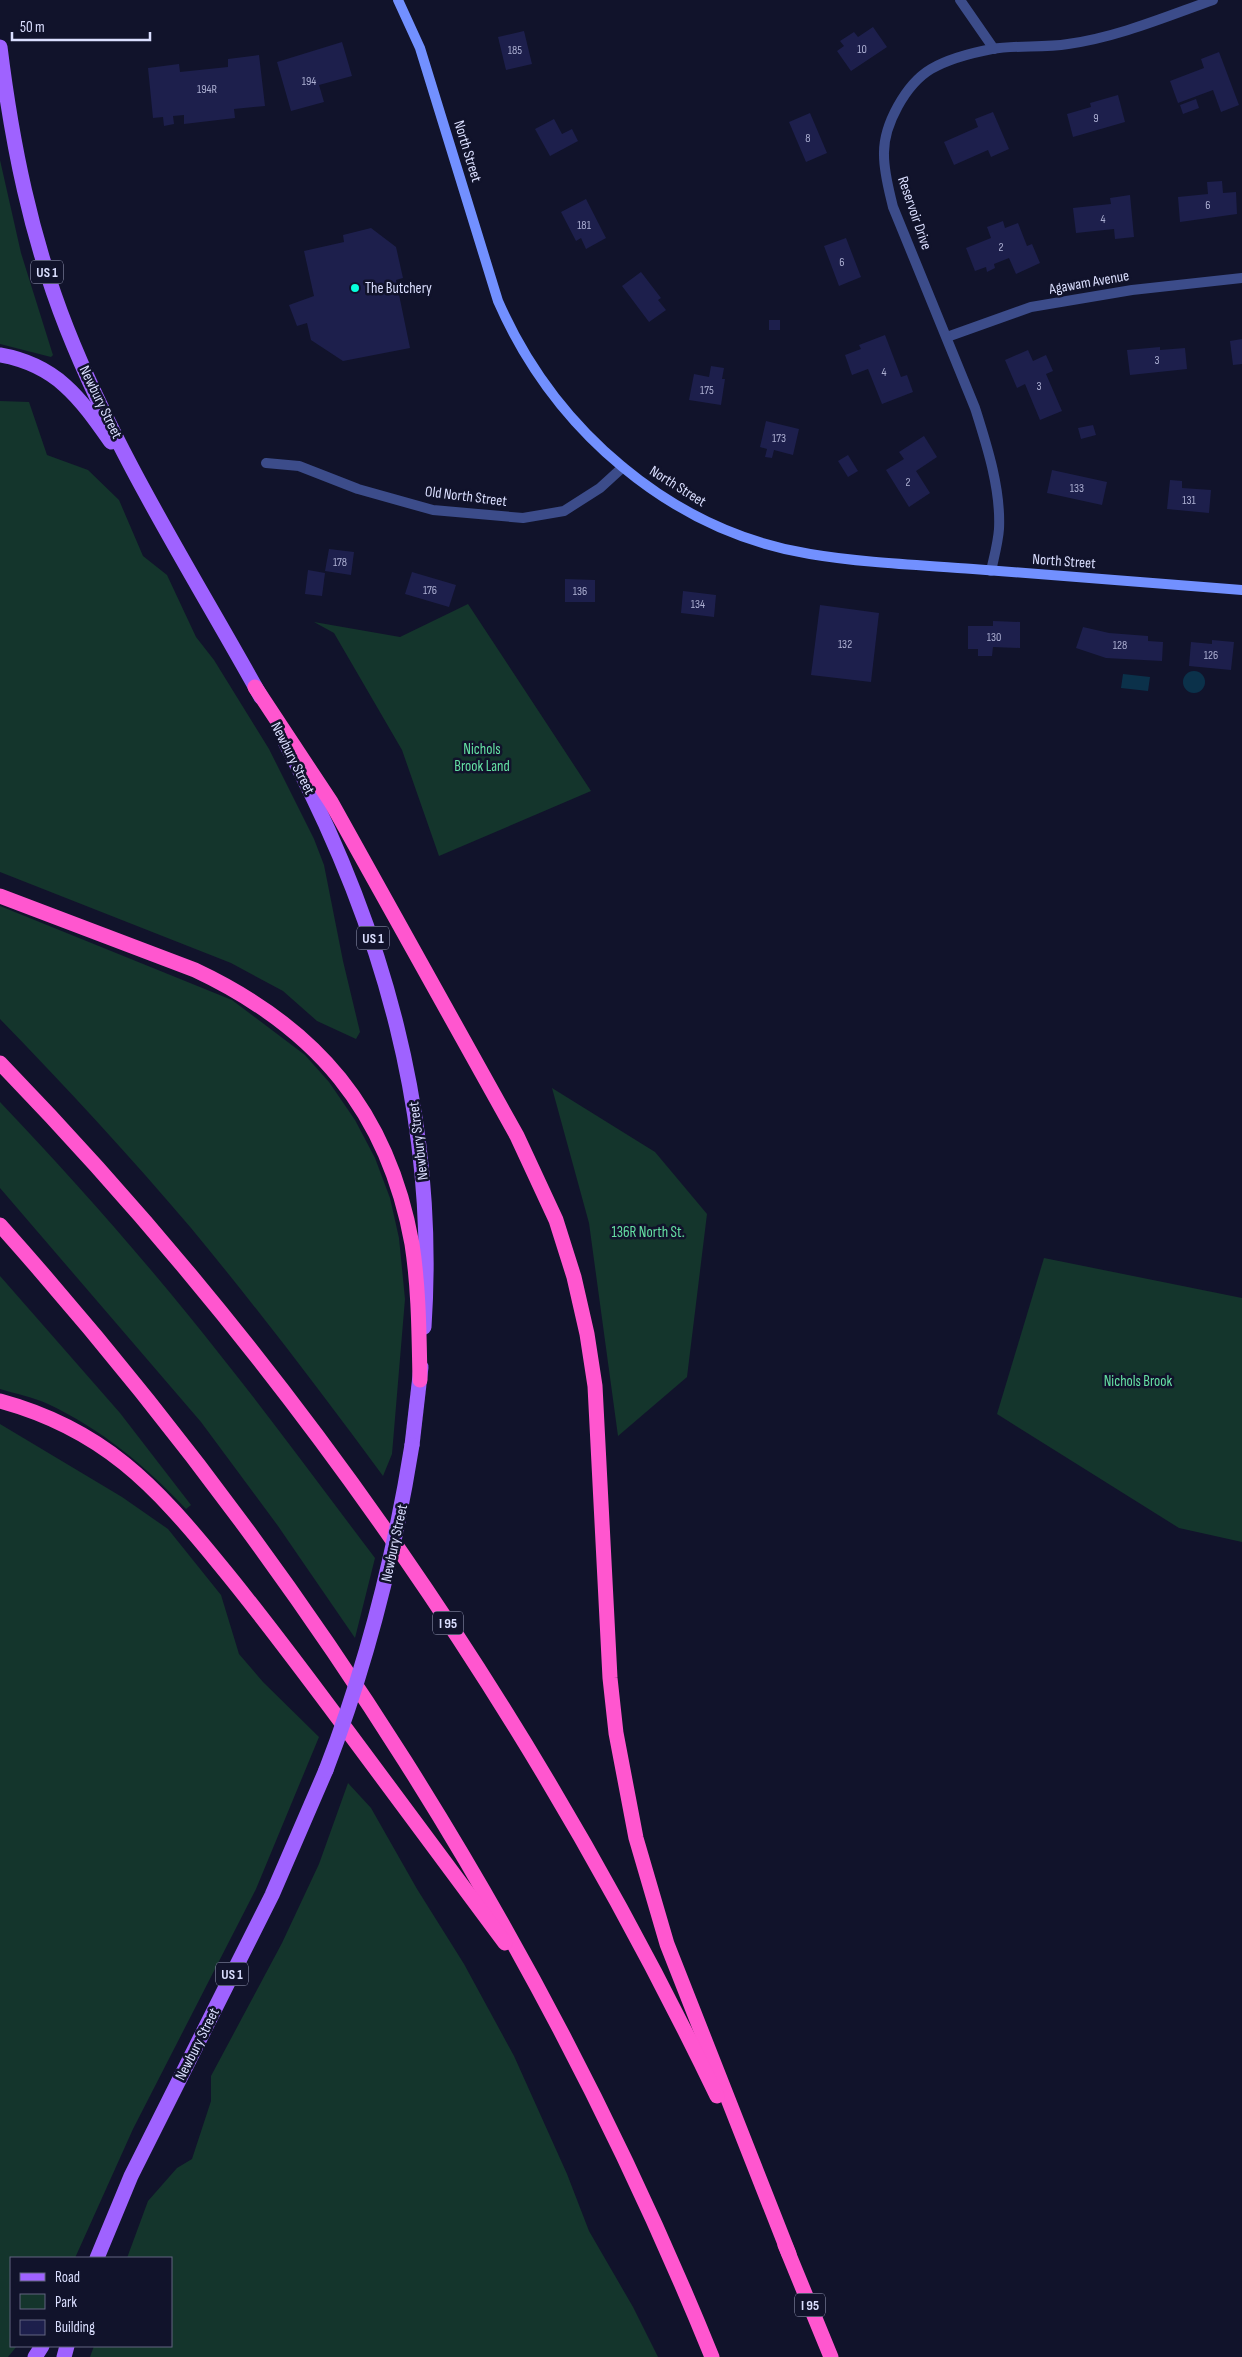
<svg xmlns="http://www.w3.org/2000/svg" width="1242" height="2357" viewBox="0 0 1242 2357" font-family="'Sofia Sans Condensed',sans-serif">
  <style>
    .green { fill: #14352c }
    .water { fill: #0b314a }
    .building { fill: #1d1f4c }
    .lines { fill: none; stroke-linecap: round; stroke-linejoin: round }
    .street { stroke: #3c4c8a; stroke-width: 10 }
    .secondary { stroke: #7290ff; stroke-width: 10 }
    .primary { stroke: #9f62ff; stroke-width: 15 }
    .highway { stroke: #ff56cf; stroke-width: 15 }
    .primary-bridge { stroke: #9f62ff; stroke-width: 15 }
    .poi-dot { fill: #07ffdc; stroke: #11132b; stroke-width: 2 }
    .labels { text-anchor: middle; stroke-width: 5; stroke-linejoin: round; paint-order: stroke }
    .number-label { font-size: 12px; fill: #acafd2 }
    .shield { fill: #11132b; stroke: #9ea2bf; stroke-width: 1 }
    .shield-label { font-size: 14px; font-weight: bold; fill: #dbdfff }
    .street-label { font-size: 15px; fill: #dbdfff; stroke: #11132b }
    .poi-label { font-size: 15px; fill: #dbdfff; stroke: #11132b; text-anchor: start }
    .park-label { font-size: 15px; fill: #65e1a4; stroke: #11132b }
  </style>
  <rect width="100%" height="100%" fill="#11132b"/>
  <g class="green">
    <path d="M0,160L21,253L52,352L53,355L51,357L0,344Z"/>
    <path d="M0,401L29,402L47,455L88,470L119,500L143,556L167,575L196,637L214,660L269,749L314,839L324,865L343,961L360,1032L356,1039L317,1021L283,991L231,963L0,872Z"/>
    <path d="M468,604L591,791L439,856L402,750L334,633L314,622L400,637Z"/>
    <path d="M0,906L232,1000L305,1055L329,1082L355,1120L375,1158L390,1198L399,1238L405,1299L392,1454L383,1476C321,1392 258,1309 191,1228C130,1156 66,1087 0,1019Z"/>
    <path d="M552,1088L655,1152L707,1214L687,1377L618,1436L589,1223Z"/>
    <path d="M0,1102C77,1183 152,1268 221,1356C274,1422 324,1491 375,1558L355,1638L278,1526L201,1422L0,1188Z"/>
    <path d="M1044,1258L1242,1298V1542L1179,1528L997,1414Z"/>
    <path d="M0,1276L120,1413L191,1505L186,1509C146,1466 101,1429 48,1404C33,1397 16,1394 0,1389Z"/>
    <path d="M0,1424L122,1497L168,1529L221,1595L239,1654L263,1682L319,1737L256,1889L133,2129L75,2258H11V2346H17L8,2357H0Z"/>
    <path d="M348,1783L371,1808L417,1889L464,1964L514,2056L567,2174L589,2231L633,2307L658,2357H90L94,2346H171V2258H127L148,2201L177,2168L192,2159L211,2101V2076L282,1943L319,1864Z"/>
  </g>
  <g class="water">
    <circle cx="1194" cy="682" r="11"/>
    <path d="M1123,674L1150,677L1148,691L1121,688Z"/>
  </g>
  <g class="building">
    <path d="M873,27L887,47L851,71L837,51L844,46L840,41L854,32L858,37Z"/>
    <path d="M524,31L532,64L506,70L498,37Z"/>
    <path d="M342,42L352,76L319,85L324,102L291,111L277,62Z"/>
    <path d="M1219,52L1239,105L1221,112L1213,90L1178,103L1170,81L1204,68L1201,59Z"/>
    <path d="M259,55L265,106L234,109L235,118L184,124V115L173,116L174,124L164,126L163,117L153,118L148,68L179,64L180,72L228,67V59Z"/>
    <path d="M1118,95L1125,122L1073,137L1067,114L1091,107L1090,103Z"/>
    <path d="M1196,99L1199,108L1183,114L1180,105Z"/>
    <path d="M993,112L1009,149L991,157L988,150L954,165L944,142L978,127L975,119Z"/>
    <path d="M810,113L827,153L806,162L789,122Z"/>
    <path d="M554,119L562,134L572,129L578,141L550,156L535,129Z"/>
    <path d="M1222,181L1223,193L1236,192L1237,214L1180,222L1178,197L1208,194L1207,182Z"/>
    <path d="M1130,195L1134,237L1115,239L1114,229L1076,233L1073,208L1111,204L1110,198Z"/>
    <path d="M586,199L606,238L586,249L581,238L576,241L561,212Z"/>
    <path d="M1003,221L1005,228L1018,223L1027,246L1032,244L1040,263L1016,274L1009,258L994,264L995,268L987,272L986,267L975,271L966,248L991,238L987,227Z"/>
    <path d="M371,228L396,247L403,278L396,280L410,348L343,361L311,340L307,323L297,326L289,305L314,296L304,251L344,242L343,235Z"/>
    <path d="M846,238L861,277L839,286L824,246Z"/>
    <path d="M641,272L661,298L658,300L666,310L649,322L622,286Z"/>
    <rect x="769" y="320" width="11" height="10"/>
    <path d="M885,335L901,377L907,375L913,392L882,404L868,369L852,375L845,355L861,349L859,345Z"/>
    <path d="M1242,339V364L1233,365L1230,341Z"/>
    <path d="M1160,347V350L1185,348L1187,369L1130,375L1127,350Z"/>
    <path d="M1028,350L1033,361L1046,355L1053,371L1046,374L1062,411L1040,420L1025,384L1017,388L1005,360Z"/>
    <path d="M711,366L724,368L722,379H725L721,405L689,400L694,374L709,377Z"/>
    <path d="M766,421L799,429L793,455L774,450L772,458L765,457L767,449L760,447Z"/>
    <path d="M1093,425L1096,435L1081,439L1078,428Z"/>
    <path d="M924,436L937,457L916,471L930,493L909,507L886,470L904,459L899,452Z"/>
    <path d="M848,455L858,471L848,477L838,461Z"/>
    <path d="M1052,470L1107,482L1102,505L1047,493Z"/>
    <path d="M1170,480L1182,481V488L1211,490L1209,513L1167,509Z"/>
    <path d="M329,549L354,552L351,575L325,571Z"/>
    <path d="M308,570L325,573L322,596L305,594Z"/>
    <path d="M412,572L456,585L449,607L405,594Z"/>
    <path d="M565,579L595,580V602H565Z"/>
    <path d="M683,591L716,595L714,617L681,613Z"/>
    <path d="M820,605L879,613L871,682L811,675Z"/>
    <path d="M993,621L1020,622V648L993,647L992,656H978V649H968V626H993Z"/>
    <path d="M1083,627L1109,633L1148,636V641L1163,642L1162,661L1106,658L1076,648Z"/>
    <path d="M1212,640L1234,642L1231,670L1189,666L1191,642L1212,644Z"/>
  </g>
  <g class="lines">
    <g class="street">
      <path d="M960,0L994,49"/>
      <path d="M947,337L1031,307L1132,290L1242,278"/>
      <path d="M266,463L299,466L358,489L433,510L523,518L564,511L600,488L623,467"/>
      <path d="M991,571C994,557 998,543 999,529C1001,489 987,446 975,408L893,207C889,190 884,173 884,155C883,125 906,84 931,69C950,58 971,53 992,49C1017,45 1043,48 1068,44C1118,37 1165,17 1213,0"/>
    </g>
    <path class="secondary" d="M398,0L420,48L498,301C554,429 670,531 810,554C864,563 919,565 973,569C1062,576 1152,583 1242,590"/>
    <g class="primary">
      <path d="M0,47C12,144 31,238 67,329C118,458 194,576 261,697"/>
      <path d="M0,355C57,365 80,398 111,442"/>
      <path d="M286,744C383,926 438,1119 424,1327"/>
      <path d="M412,1445L421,1367"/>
      <path d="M97,2258L131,2176L272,1895L326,1770"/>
      <path d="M35,2357L42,2346"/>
      <path d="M64,2357L67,2346"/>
    </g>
    <g class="highway">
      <path d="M255,687L331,802L517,1136L556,1220L574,1277L587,1334L595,1386L610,1678L616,1733L636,1838L667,1944L789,2254"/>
      <path d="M0,896L195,970C316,1027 388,1111 412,1244C419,1289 419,1335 420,1380"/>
      <path d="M0,1063C292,1364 535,1718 717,2096"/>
      <path d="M0,1225C299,1560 543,1941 712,2357"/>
      <path d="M0,1401C103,1429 155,1485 220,1565C258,1611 293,1658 329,1706C387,1785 446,1864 505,1943"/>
      <path d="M785,2245L831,2357"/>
    </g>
    <path class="primary-bridge" d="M326,1770C367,1664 394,1557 412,1445"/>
  </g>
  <circle class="poi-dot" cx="355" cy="288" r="5"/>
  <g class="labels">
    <g class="number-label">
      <text x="862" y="53">10</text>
      <text x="515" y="54">185</text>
      <text x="309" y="85">194</text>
      <text x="207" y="93">194R</text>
      <text x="1096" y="122">9</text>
      <text x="808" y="142">8</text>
      <text x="1208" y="209">6</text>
      <text x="1103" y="223">4</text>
      <text x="584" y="229">181</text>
      <text x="1001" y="251">2</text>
      <text x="842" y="266">6</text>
      <text x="1157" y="364">3</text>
      <text x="884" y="376">4</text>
      <text x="1039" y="390">3</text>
      <text x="707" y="394">175</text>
      <text x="779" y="442">173</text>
      <text x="908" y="486">2</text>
      <text x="1077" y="492">133</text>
      <text x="1189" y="504">131</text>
      <text x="340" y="566">178</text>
      <text x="430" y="594">176</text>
      <text x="580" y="595">136</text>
      <text x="698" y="608">134</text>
      <text x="994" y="641">130</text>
      <text x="845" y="648">132</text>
      <text x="1120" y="649">128</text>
      <text x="1211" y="659">126</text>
    </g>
    <g class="shield">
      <rect x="31" y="260.5" width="32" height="23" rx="4"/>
      <rect x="357" y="926.5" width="32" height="23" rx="4"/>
      <rect x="433" y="1611.5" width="30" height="23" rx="4"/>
      <rect x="216" y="1962.5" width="32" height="23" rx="4"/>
      <rect x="795" y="2293.5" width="30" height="23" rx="4"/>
    </g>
    <g class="shield-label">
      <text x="47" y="277">US 1</text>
      <text x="373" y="943">US 1</text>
      <text x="448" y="1628">I 95</text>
      <text x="232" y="1979">US 1</text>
      <text x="810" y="2310">I 95</text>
    </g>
    <g class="street-label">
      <text transform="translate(468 151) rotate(73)" y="5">North Street</text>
      <text transform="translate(915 213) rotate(71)" y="5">Reservoir Drive</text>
      <text transform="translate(1089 282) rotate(-10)" y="5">Agawam Avenue</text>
      <text transform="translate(101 402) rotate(64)" y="5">Newbury Street</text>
      <text transform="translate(678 486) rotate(32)" y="5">North Street</text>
      <text transform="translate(466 496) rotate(7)" y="5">Old North Street</text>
      <text transform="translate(1064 561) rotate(4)" y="5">North Street</text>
      <text transform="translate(293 758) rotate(63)" y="5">Newbury Street</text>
      <text transform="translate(418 1141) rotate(-97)" y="5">Newbury Street</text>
      <text transform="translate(394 1543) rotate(-78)" y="5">Newbury Street</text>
      <text transform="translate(197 2044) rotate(-63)" y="5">Newbury Street</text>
    </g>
    <g class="poi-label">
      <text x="365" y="293">The Butchery</text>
    </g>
    <g class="park-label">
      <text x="482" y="754">Nichols<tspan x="482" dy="17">Brook Land</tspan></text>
      <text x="648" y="1237">136R North St.</text>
      <text x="1138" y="1386">Nichols Brook</text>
    </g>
  </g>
  <rect x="10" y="2257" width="162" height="90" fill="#11132b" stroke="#626580"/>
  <rect x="20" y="2273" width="25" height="8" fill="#9f62ff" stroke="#626580"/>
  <text x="55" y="2282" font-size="15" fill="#dbdfff">Road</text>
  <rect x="20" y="2294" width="25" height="15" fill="#14352c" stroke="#626580"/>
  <text x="55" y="2307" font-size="15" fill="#dbdfff">Park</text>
  <rect x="20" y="2320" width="25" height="15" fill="#1d1f4c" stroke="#626580"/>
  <text x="55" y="2332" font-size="15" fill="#dbdfff">Building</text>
  <path d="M12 32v8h138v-8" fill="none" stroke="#dbdfff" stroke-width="2.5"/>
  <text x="20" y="32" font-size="15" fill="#dbdfff" stroke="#11132b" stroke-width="4" paint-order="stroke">50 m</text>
</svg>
